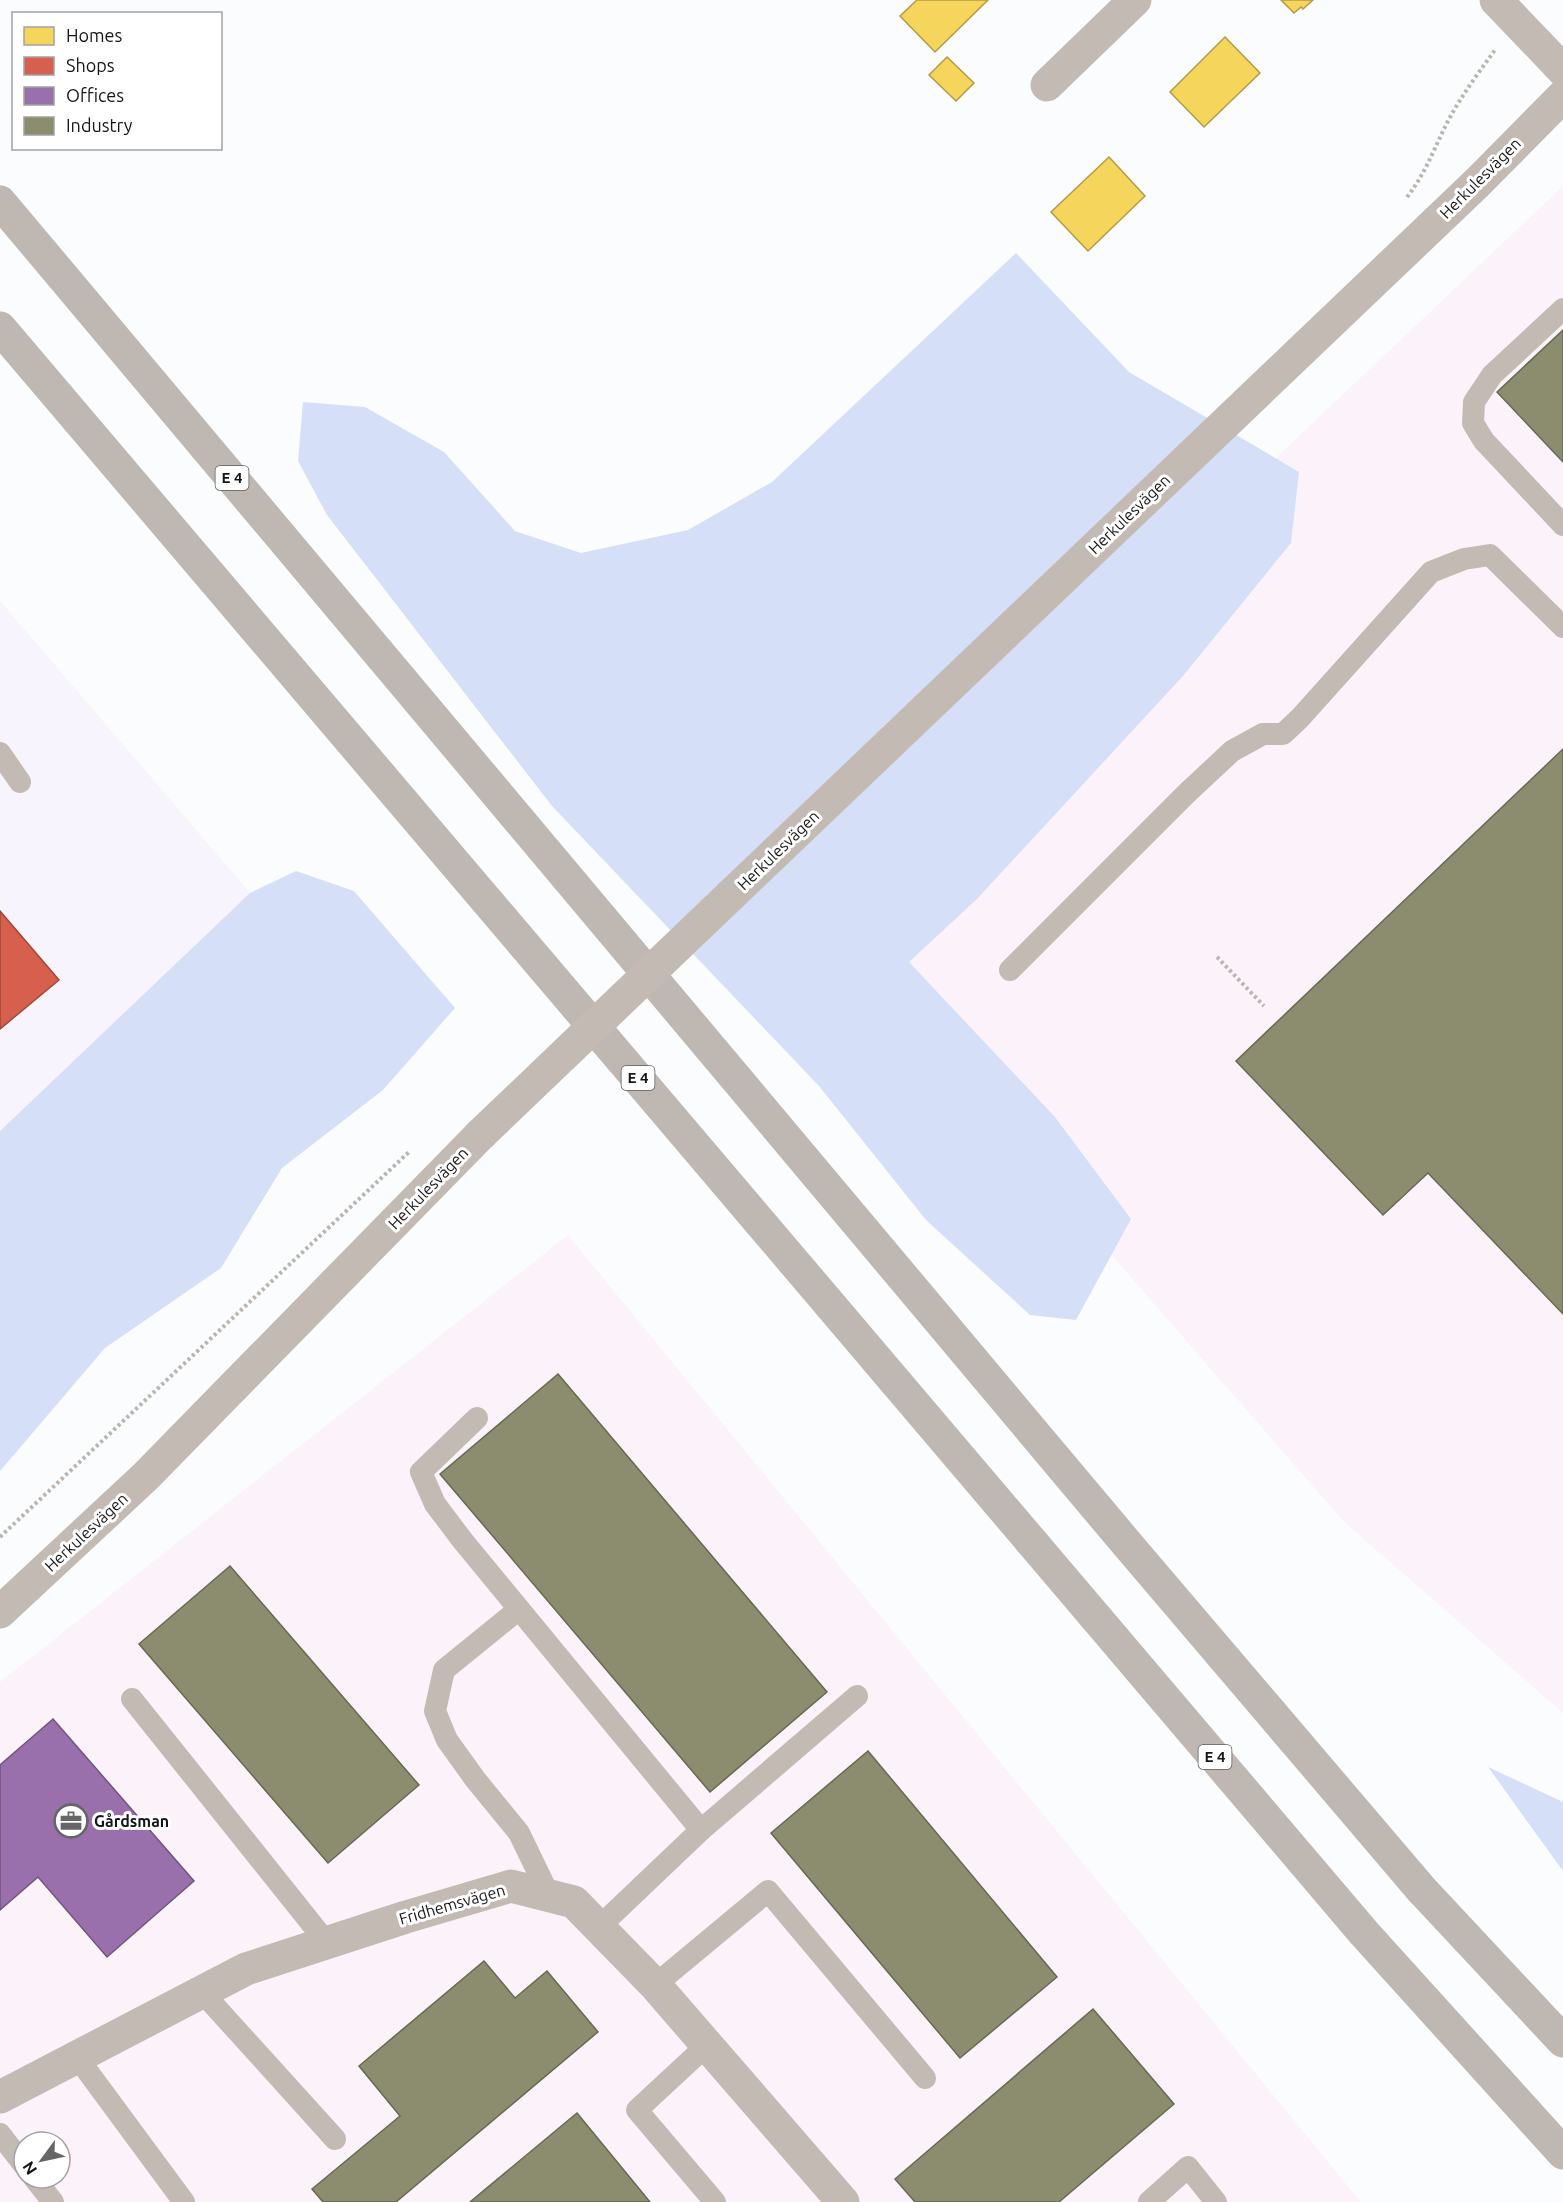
<svg xmlns="http://www.w3.org/2000/svg" width="1563" height="2202" viewBox="0 0 1563 2202" font-family="Ubuntu,sans-serif">
  <style>
    .commercial { fill: #f8f4fe }
    .industrial { fill: #fcf3fa; fill-rule: evenodd }
    .green { fill: #d5dff8 }
    .homes { fill: #f6d55c; stroke: #b29c48; stroke-width: 1.5 }
    .shops { fill: #d6604d; stroke: #9c4a3d; stroke-width: 1.5 }
    .offices { fill: #9970ab; stroke: #71557f; stroke-width: 1.5 }
    .industry { fill: #8c8c6e; stroke: #686954; stroke-width: 1.5 }
    .lines { fill: none; stroke-linecap: round; stroke-linejoin: round }
    .path { stroke: #bbb5b0; stroke-width: 4; stroke-dasharray: 3 3; stroke-linecap: butt }
    .service { stroke: #c3bbb3; stroke-width: 22 }
    .minor { stroke: #c3bbb3; stroke-width: 33 }
    .tertiary { stroke: #c3bbb3; stroke-width: 33 }
    .motorway { stroke: #bfb8b2; stroke-width: 33 }
    .tertiary-bridge { stroke: #c3bbb3; stroke-width: 33 }
    .labels { text-anchor: middle; stroke-width: 6; stroke-linejoin: round; paint-order: stroke }
    .shield { fill: #fff; stroke: #5b5c5e; stroke-width: 1.5 }
    .shield-label { font-size: 15px; font-weight: bold; fill: #151619 }
    .street-label { font-size: 16px; fill: #151619; stroke: #fff }
    .poi-label { font-size: 16px; font-weight: bold; fill: #151619; stroke: #fff; text-anchor: start }
  </style>
  <rect width="100%" height="100%" fill="#fbfcfd"/>
  <path class="commercial" d="M0,601L250,893L0,1131Z"/>
  <g class="industrial">
    <path d="M1563,186V1713L1344,1522L805,903Z"/>
    <path d="M568,1235L1361,2202H0V1682ZM24,2142H60V2178H24Z"/>
  </g>
  <g class="green">
    <path d="M1016,253L1129,372L1299,472L1291,543L1183,676L977,899L909,962L1055,1117L1131,1219L1076,1320L1030,1315L926,1220L819,1086L552,806L327,515L298,461L303,402L365,407L444,452L515,531L581,553L688,530L772,482Z"/>
    <path d="M296,871L354,891L455,1008L383,1090L282,1168L221,1268L105,1348L0,1471V1131L250,893Z"/>
    <path d="M1488,1767L1563,1802V1871Z"/>
  </g>
  <g class="homes">
    <path d="M917,0H988L935,52L900,16Z"/>
    <path d="M1281,0H1313L1303,9L1301,7L1294,13Z"/>
    <path d="M1225,37L1260,73L1204,127L1170,92Z"/>
    <path d="M947,57L974,83L956,101L929,75Z"/>
    <path d="M1109,157L1145,196L1088,251L1051,212Z"/>
  </g>
  <path class="shops" d="M0,911L59,980L0,1029Z"/>
  <path class="offices" d="M53,1719L194,1881L107,1957L38,1877L0,1910V1765Z"/>
  <g class="industry">
    <path d="M1563,330V462L1497,392Z"/>
    <path d="M1563,749V1314L1428,1173L1383,1215L1236,1061Z"/>
    <path d="M558,1374L827,1692L710,1792L440,1474Z"/>
    <path d="M230,1566L419,1785L328,1863L139,1644Z"/>
    <path d="M868,1751L1057,1977L960,2058L771,1833Z"/>
    <path d="M484,1961L515,1998L547,1971L598,2032L396,2202H323L312,2189L400,2116L359,2066Z"/>
    <path d="M1093,2009L1174,2104L1059,2202H915L895,2179Z"/>
    <path d="M577,2113L650,2202H470Z"/>
  </g>
  <g class="lines">
    <g class="path">
      <path d="M1407,197C1426,173 1435,146 1449,119C1462,95 1479,72 1495,50"/>
      <path d="M1217,957L1264,1006"/>
      <path d="M0,1537L410,1151"/>
    </g>
    <g class="service">
      <path d="M1563,309L1492,375L1474,402L1473,423L1484,441L1563,525"/>
      <path d="M0,753L20,782"/>
      <path d="M1010,970L1187,793L1232,751L1263,734H1283L1300,718L1431,572L1464,559L1490,555L1563,627"/>
      <path d="M477,1418L421,1472L435,1504L463,1541L701,1830L599,1927"/>
      <path d="M519,1609L444,1670L435,1711L447,1740L475,1779L519,1833L549,1895"/>
      <path d="M132,1699L327,1943"/>
      <path d="M701,1830L857,1696"/>
      <path d="M655,1985L768,1891L925,2078"/>
      <path d="M202,1992L335,2139"/>
      <path d="M707,2045L637,2110L715,2202"/>
      <path d="M77,2057L184,2202"/>
      <path d="M0,2134L24,2165"/>
      <path d="M34,2178L53,2202"/>
      <path d="M1149,2202L1188,2167L1216,2202"/>
    </g>
    <g class="minor">
      <path d="M1496,0L1563,70"/>
      <path d="M1047,85L1135,0"/>
      <path d="M0,2097L246,1969L406,1917L511,1886L574,1902L655,1985L843,2202"/>
    </g>
    <g class="tertiary">
      <path d="M731,895L1477,183L1563,96"/>
      <path d="M0,1612L146,1476L480,1135"/>
    </g>
    <g class="motorway">
      <path d="M0,202L1122,1538L1421,1889L1563,2041"/>
      <path d="M0,328L1364,1933L1563,2153"/>
    </g>
    <path class="tertiary-bridge" d="M480,1135L731,895"/>
  </g>
  <defs>
    <g id="office-ring" transform="scale(1.725)"><circle r="9.5" fill="#fff" stroke="#666669" stroke-width="1.5"/><path d="M-6-3h4V-5.5h4V-3h4V5H-6ZM-1-4.5V-3h2v-1.5ZM-6 0V1H6V0Z" fill="#666669"/></g>
  </defs>
  <g fill-rule="evenodd">
    <use href="#office-ring" x="71" y="1821"/>
  </g>
  <g class="labels">
    <g class="shield">
      <rect x="215.5" y="466" width="33" height="24" rx="4.5"/>
      <rect x="621.5" y="1066" width="33" height="24" rx="4.5"/>
      <rect x="1198.5" y="1745" width="33" height="24" rx="4.5"/>
    </g>
    <g class="shield-label">
      <text x="232" y="483">E 4</text>
      <text x="638" y="1083">E 4</text>
      <text x="1215" y="1762">E 4</text>
    </g>
    <g class="street-label">
      <text transform="translate(1480 178) rotate(-45)" y="6">Herkulesvägen</text>
      <text transform="translate(1129 514) rotate(-44)" y="6">Herkulesvägen</text>
      <text transform="translate(778 850) rotate(-44)" y="6">Herkulesvägen</text>
      <text transform="translate(428 1188) rotate(-46)" y="6">Herkulesvägen</text>
      <text transform="translate(86 1532) rotate(-43)" y="6">Herkulesvägen</text>
      <text transform="translate(452 1904) rotate(-16)" y="6">Fridhemsvägen</text>
    </g>
    <g class="poi-label">
      <text x="94" y="1827">Gårdsman</text>
    </g>
  </g>
  <rect x="12" y="12" width="210" height="138" fill="#ffffff" stroke="#a1a2a3" stroke-width="1.5"/>
  <rect x="24" y="27" width="30" height="18" fill="#f6d55c" stroke="#a1a2a3" stroke-width="1.5"/>
  <text x="66" y="42" font-size="18" fill="#151619">Homes</text>
  <rect x="24" y="57" width="30" height="18" fill="#d6604d" stroke="#a1a2a3" stroke-width="1.5"/>
  <text x="66" y="72" font-size="18" fill="#151619">Shops</text>
  <rect x="24" y="87" width="30" height="18" fill="#9970ab" stroke="#a1a2a3" stroke-width="1.5"/>
  <text x="66" y="102" font-size="18" fill="#151619">Offices</text>
  <rect x="24" y="117" width="30" height="18" fill="#8c8c6e" stroke="#a1a2a3" stroke-width="1.5"/>
  <text x="66" y="132" font-size="18" fill="#151619">Industry</text>
  <g transform="translate(42 2160) rotate(237)"><circle r="28" fill="#ffffff" stroke="#a1a2a3" stroke-width="1.5"/>
  <path d="M0-4.5L10 22L0 15L-10 22Z" fill="#666669"/>
  <text y="-9" font-size="16" font-weight="bold" text-anchor="middle" fill="#151619">N</text>
  </g>
</svg>
